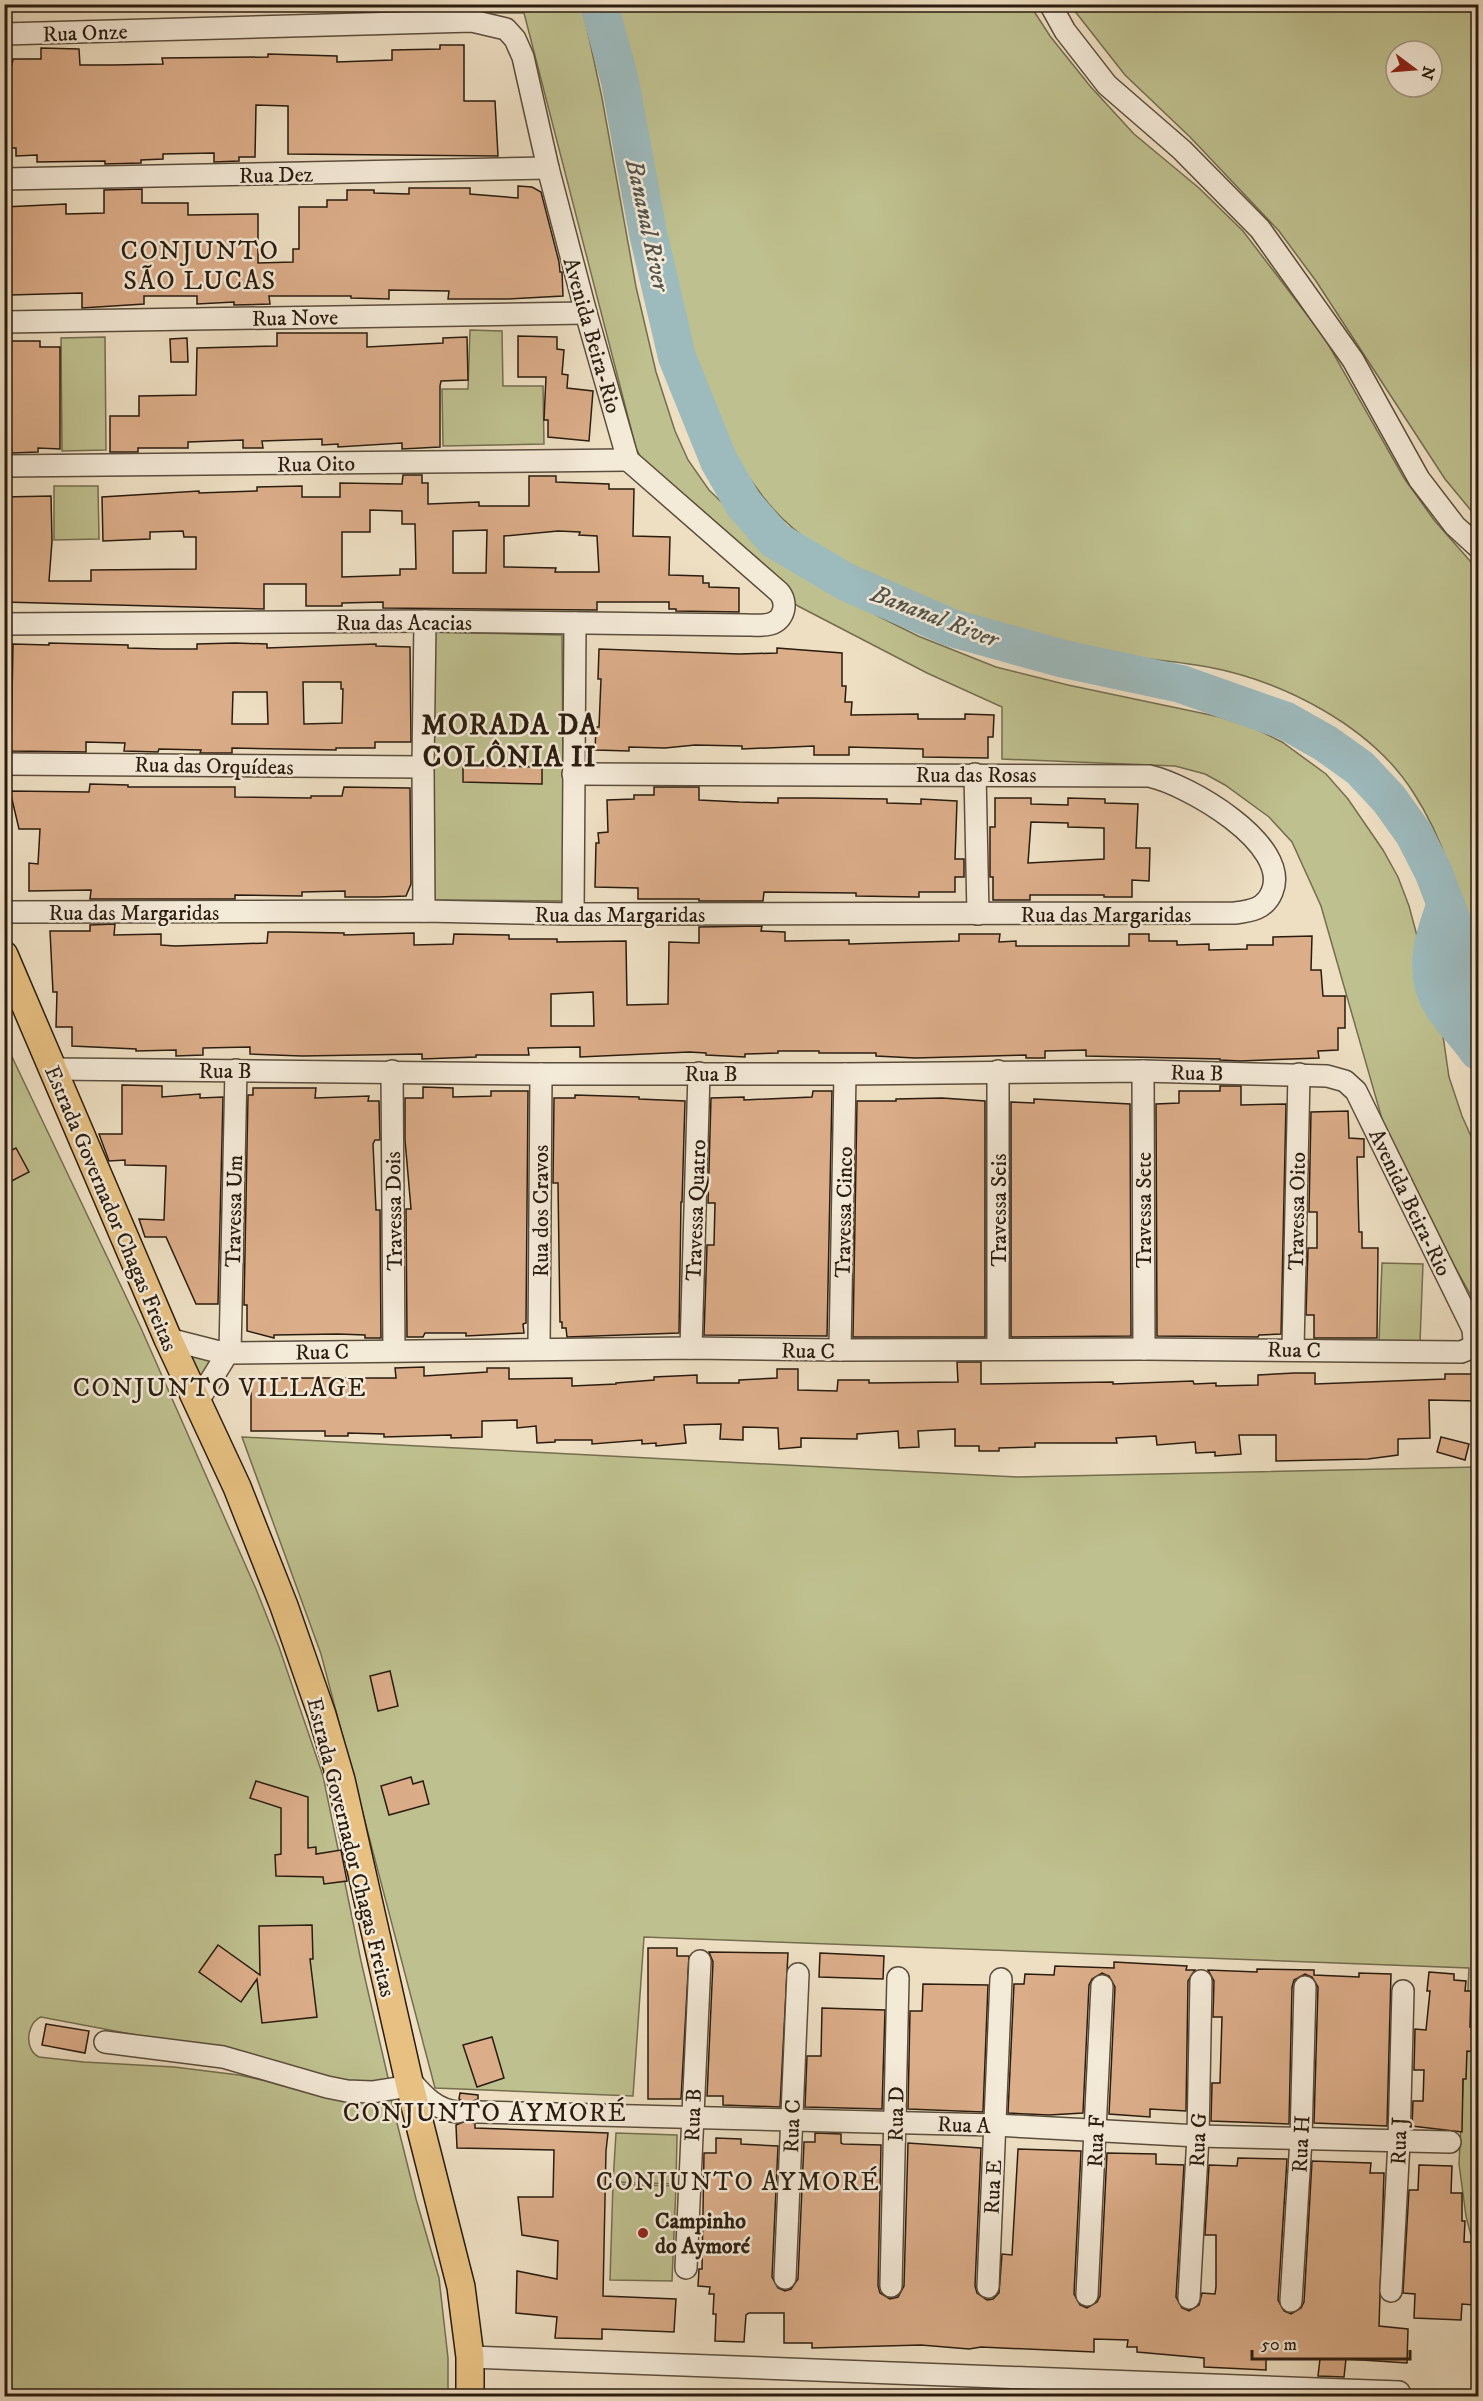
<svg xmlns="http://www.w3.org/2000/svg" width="1483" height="2401" viewBox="0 0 1483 2401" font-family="'IM FELL DW Pica',serif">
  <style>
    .green { fill: #bfc08f; stroke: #746e4f; stroke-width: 1.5; fill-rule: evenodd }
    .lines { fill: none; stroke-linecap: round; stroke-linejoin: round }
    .river { stroke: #9dbabd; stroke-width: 38 }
    .building { fill: #dbad89; stroke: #2a1c0f; stroke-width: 1.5; fill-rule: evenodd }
    .minor-casing { stroke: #5b4d3c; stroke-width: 24 }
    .major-casing { stroke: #2a1c0f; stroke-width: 30 }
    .minor { stroke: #f4ead8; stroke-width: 21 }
    .major { stroke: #e7c082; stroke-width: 27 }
    .poi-dot { fill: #8f2418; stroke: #f4ead8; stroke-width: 2 }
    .labels { text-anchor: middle; stroke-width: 5; stroke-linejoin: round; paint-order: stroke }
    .street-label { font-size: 22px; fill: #2a1c0f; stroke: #f4ead8 }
    .poi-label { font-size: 22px; font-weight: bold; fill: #2a1c0f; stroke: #f4ead8; text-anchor: start }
    .water-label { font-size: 24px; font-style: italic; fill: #52534c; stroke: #f4ead8 }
    .quarter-label { font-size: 26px; letter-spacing: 1.5px; fill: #2a1c0f; stroke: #f4ead8 }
    .district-label { font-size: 28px; font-weight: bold; letter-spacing: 1.5px; fill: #2a1c0f; stroke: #f4ead8 }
  </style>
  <rect width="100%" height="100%" fill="#eedfc3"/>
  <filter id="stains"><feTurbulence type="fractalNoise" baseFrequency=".00333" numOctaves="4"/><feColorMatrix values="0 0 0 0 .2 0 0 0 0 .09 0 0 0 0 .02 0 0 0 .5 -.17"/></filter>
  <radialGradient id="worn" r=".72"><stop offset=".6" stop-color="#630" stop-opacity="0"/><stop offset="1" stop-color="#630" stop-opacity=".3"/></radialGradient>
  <g class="green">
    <path d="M460,5H582L602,98L636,287L656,372L675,431L688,460L709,490L738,518L806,572L878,616L918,636L996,667L1068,685L1220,717L1256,729L1282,742L1326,774L1348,799L1383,850L1398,877L1409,906L1442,1029L1449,1077L1462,1116L1478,1152V1308L1438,1237L1386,1133L1321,906L1292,842L1269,817L1225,785L1205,774L1175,766L1002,759V707L927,673L798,606L770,583L643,462L636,448L524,13H460Z"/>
    <path d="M615,5H1030L1050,36L1090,86L1134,134L1199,188L1243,231L1324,337L1404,478L1434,520L1478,570V967C1462,907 1448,845 1413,792C1371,726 1283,681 1208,667C1165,659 1122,658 1079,650C1060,646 1042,639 1023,634C977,620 931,606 887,585C842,562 796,540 764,498C729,453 702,400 685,345C681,331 679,316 676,302C668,262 660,222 653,181C642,122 629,63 615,5Z"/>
    <path d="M1070,5H1478V519L1445,479L1316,281L1279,231L1190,137L1125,75ZM1396,51H1432V87H1396Z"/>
    <path d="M470,330L502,331L503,386H543L544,444L443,446L442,389H468Z"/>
    <path d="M105,337L106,450L62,451L61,338Z"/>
    <path d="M54,486H98L99,539L54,540Z"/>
    <path d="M431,632L562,635L564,901L434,900Z"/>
    <path d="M5,639H10L8,750L4,749Z"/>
    <path d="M4,1040L140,1326L256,1589L279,1647L323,1776L361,1961L389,2082L362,2087L173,2042L41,2017C26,2023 24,2050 39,2057L84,2062L174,2067L239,2075L303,2089L390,2095L416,2199L439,2278L448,2358V2396H5Z"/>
    <path d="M1382,1263L1423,1264L1420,1342L1379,1341Z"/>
    <path d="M183,1347L225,1354L202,1390Z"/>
    <path d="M242,1437L1017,1477L1478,1467V2263L1466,2216L1459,2164L1469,1968L644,1937L633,2096L435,2088L321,1654Z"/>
    <path d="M616,2133L677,2135L676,2184L613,2182Z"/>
    <path d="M613,2184L676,2186L672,2281L610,2280Z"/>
  </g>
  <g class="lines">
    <g class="river">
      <path d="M599,4L620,81L648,233L677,357L719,461L743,503L775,540L846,582L952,628L1064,659L1181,684L1286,721L1325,743L1360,768L1389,799L1414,834L1433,871L1451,918L1471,989L1478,1030"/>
      <path d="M1446,904C1434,936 1422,971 1441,1003C1451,1020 1467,1035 1478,1051"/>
    </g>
  </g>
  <g class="building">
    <path d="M440,45H464V101H495L498,156L288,154V106L256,105L255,157H239V161L214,162V153L163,154V159L141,160V163L105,164V161L37,162V155L16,156V148H4V65H12L13,59H41V48L79,49L80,65H114L163,64L162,58L268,57V54L337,56V62L392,60V50L440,49Z"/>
    <path d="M518,186L532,187L541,192L559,262L560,272H562L563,296L507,299H448L449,291L389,290V299L351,298V296H269L270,304L234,305V302L197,304V296H144V304L82,308V293L10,295V290H4V207L66,204V214L104,213V190L142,189V203H188V215L258,214V263L293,262V249H299V207H327V200H347V190H374V193L409,194V188H470V194L518,198Z"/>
    <path d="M277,333H367V347L443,343V338L467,337L468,380L441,381L440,386V447L402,449V443L338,447V444L322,445V439L262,441L263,448H243V440L188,442V448H138V452H110V416H139V396L196,395L197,348L277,346Z"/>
    <path d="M518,336L557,337V349L564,350L562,374L568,375L567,388L593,391L589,441L548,437V420H544L546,377H518Z"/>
    <path d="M187,338L188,362H171L170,339Z"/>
    <path d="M4,341H40V347H60V449L38,448V452L12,453L11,446H4Z"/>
    <path d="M403,475H422V483H428V504L479,502V506H529V476H556V482L609,484V489H634L633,536L670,537L669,575L703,576V583H709V587L739,588V612L676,611V609H669V602H597V610L383,608V602L342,603V606H306V584H264V609L4,602V497L51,496L52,541L49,581H91V570L196,569V537H184L183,531L150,532V539L103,541L102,497L199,491V493L257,491V487L302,486V497H340V483L402,484ZM370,510L402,511V524H415L416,569H400V575L342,577V532H370ZM487,530L486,573H453V531ZM558,531L580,532L579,535L597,536L599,572H555L556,568L504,567V536Z"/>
    <path d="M49,643L128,645V648L163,649H197V644L235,643L267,644V648L376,644V646L410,647L411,742H375V748H336V750L232,748V753H200L201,750L159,749L158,752L124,751L125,743L86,742V752L11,751L13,644L49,645ZM303,682H341V689H343L342,723L304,724ZM233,692H267L268,724H232Z"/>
    <path d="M777,648L842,653V686H846L845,702H852L851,715L918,714V719H965V714L994,715L993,737H988V758L923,757V749L849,747V755H814V746L742,749V746L695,745L665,748L629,747V751L595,750L596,727H599L601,679H598L599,649L739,654L777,653Z"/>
    <path d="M463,765L542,767V784L463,782Z"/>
    <path d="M90,784L128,785V787H235V797L311,798V796H342L344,787L410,788L411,884L406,896L378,897H345V891L302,892V896L235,895V899H90L91,890L29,891V863L38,864L40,829H19L10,791L89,792Z"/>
    <path d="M654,787H699V800L739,802L778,803V798H813L887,799V803L921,804V799L957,801L955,859H964V877H955V892H919V897L856,896V893L764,892L763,901H699V899H638V888L595,887L596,843H599L598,833L608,832L607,800L634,799V795H654Z"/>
    <path d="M995,798H1031V804L1068,805V798L1105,799V803L1138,804L1136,848H1150L1149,881L1132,880V897H1104V895H1030V900H993V877H990V827H995ZM1031,822L1068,823V827L1104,828V859L1028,863Z"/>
    <path d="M115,924L114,935L161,934V945L175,946L267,943L268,932H287L344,933V935L414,933V945L453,944L454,934L509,935V939H557V942L626,941L627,1005L668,1004L669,942L699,943V927L762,926L761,931L785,932V941L849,940V944L959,941V934H1000L999,942L1016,941V946H1129V934H1149V941H1177V945L1209,944V950L1247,949V945H1273V937L1312,936L1311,970H1321L1323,996H1345V1028H1338V1050L1318,1051L1319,1058L1240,1061L1220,1060V1059L1086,1056V1050L1045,1051V1058H1026V1055L915,1058L876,1056V1053H819V1051H778V1053L745,1054V1057L706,1055V1053L689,1052L580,1057V1047L528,1048L529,1055H476V1057L422,1059V1054L302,1056L250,1054V1047L203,1048V1055L176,1056V1050L136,1051V1049L72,1046V1027H56L57,992H53L50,931H90V925ZM593,992L594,1026H551V994Z"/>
    <path d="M122,1085L162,1086V1097L200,1094V1098L223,1097L218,1304H196L166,1237H145L139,1219L164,1220L166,1166L125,1165V1160L109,1161L99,1134H122Z"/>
    <path d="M1220,1086H1241V1105L1286,1104L1281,1334L1259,1335L1258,1337L1157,1336L1156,1104L1179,1103V1091H1220Z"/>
    <path d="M423,1087L453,1088V1097L491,1096V1091H528L526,1323L523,1324L524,1333L466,1336V1333H425L423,1337H407L406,1209H411L405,1140V1098H423Z"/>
    <path d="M253,1088H316L315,1098L369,1096L368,1101H379L380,1140H375L373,1144L376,1210H380L381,1338H365V1335L338,1334L274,1335V1338L247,1331V1305H244L248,1095H253Z"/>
    <path d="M813,1091H832L827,1336L704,1335L707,1245H714L715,1203H708L711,1098L744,1097V1100L812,1097Z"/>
    <path d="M575,1095L639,1097V1099L685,1101L682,1202H681L679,1333L567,1337L566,1328H562V1322H560L558,1183H553L554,1098H575Z"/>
    <path d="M942,1098L985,1101V1337H853L857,1101H896V1099Z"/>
    <path d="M1034,1099L1130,1104L1131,1336L1011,1337V1102L1034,1103Z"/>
    <path d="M1348,1111L1349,1138L1364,1139V1157H1357L1359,1232H1362V1248H1378L1377,1338H1314V1315H1306L1308,1248H1317V1212H1309L1311,1112Z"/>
    <path d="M16,1148L29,1172L4,1185V1154Z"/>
    <path d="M957,1362H981V1384L1113,1382V1384L1193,1381L1194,1384L1216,1383V1386L1258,1385V1375L1295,1373H1315V1384L1445,1379V1374H1479V1401L1429,1400L1430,1438L1398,1439V1455L1368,1459L1276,1461V1435H1239L1241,1454L1215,1456V1452L1196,1453L1195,1442L1157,1445L1156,1436L1116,1438L1117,1443H1035V1447L999,1448V1451H979V1446H955V1429L918,1431L919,1447L899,1448L898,1431L857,1434V1439L801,1438V1447L779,1449L778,1428L743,1427V1440L720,1439L721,1424L684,1425L686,1443L656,1446V1443L642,1444V1440L592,1444V1440H555V1442L537,1443L536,1426L517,1428V1420L482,1421V1437L451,1438V1435L384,1437V1434L348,1433V1436H325V1431H251V1378H396L395,1368L424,1367V1376L487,1372V1368H509V1379L572,1378V1386L616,1384V1383L654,1380V1377L697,1375V1383H739V1380L777,1378V1369H798V1390L837,1391L838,1380H869V1383L958,1382Z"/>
    <path d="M1441,1437L1469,1444L1465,1460L1437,1452Z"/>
    <path d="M390,1671L398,1706L378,1711L370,1676Z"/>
    <path d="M411,1777L413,1784L423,1781L429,1804L389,1815L381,1786Z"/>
    <path d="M256,1781L308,1797V1848L316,1847V1854L341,1850L347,1881L324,1884L323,1877L276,1876L275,1855L281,1854V1808L250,1798Z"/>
    <path d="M312,1925L313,1959H310L317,2017L262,2023L257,1979L241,2002L199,1972L218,1945L260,1975L259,1926Z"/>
    <path d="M648,1948H677V1956H689L681,2099H648Z"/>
    <path d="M709,1952L788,1953L780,2107L723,2105V2096H707L713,1962Z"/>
    <path d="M820,1953L884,1956L883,1979L819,1977Z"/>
    <path d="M1114,1962L1187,1966L1186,1970H1195L1188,1981L1186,2111L1150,2109V2117L1109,2114L1115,1987L1109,1976L1102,1973L1092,1979L1089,1985L1083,2113L1049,2115L1008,2113L1014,1984H1024L1025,1974L1054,1975L1055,1966L1114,1968Z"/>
    <path d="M1257,1969L1314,1970V1975L1359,1977V1973L1391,1974L1387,2126L1314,2123L1318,1987L1312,1977L1305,1974L1294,1980L1292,1987L1289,2124L1211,2121L1212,2083H1220L1222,2017H1213L1214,1981L1208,1970L1257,1972Z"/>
    <path d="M1429,1972L1454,1974V1980L1466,1981L1465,1991H1471L1470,2027L1478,2028L1477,2052L1467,2051L1466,2079H1463L1462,2132L1412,2126L1413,2101H1423L1424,2070H1414L1415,2029L1426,2030L1430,1991H1427Z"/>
    <path d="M923,1984L988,1985L983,2112L908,2109L910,2011H922Z"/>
    <path d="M822,2008L885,2010L882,2109L805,2107L807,2056H821Z"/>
    <path d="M46,2024L89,2031L85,2053L42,2045Z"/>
    <path d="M492,2037L504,2078L477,2087L463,2045Z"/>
    <path d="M460,2093L478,2095V2099L467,2104L459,2099Z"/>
    <path d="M468,2120L475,2124V2128L608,2133L606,2151L603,2296L676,2299L674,2332L602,2329V2339L555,2338L557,2317L516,2313L517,2271L557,2279L558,2241L522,2235L518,2197H553L554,2150L457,2148L456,2125Z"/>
    <path d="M815,2133L841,2134V2143L843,2144L881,2145L878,2286L880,2293L890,2299L898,2297L904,2286L908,2143L981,2148L975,2286L977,2293L987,2300L993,2299L999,2293L1002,2254L1012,2255L1018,2149L1081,2151L1074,2294L1080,2305L1087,2308L1097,2302L1100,2296L1107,2153L1156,2154V2164L1184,2165L1176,2297L1182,2308L1189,2311L1199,2305L1202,2293L1215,2294L1216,2287V2235H1205L1209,2165L1237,2166L1238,2158L1287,2159L1278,2300L1284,2311L1291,2314L1301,2308L1304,2302L1312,2161L1371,2163L1370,2173H1384L1379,2326L1408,2329L1407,2363L1346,2359L1344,2377L1318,2376L1320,2359H1266V2370L1204,2367V2358L1137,2352V2347H1127L1128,2340L1094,2339V2352L981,2347L969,2349L921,2345L812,2348V2343H784V2313H749L746,2315L744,2342L715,2341L716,2314H713L714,2294H709L710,2287L698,2286L699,2269H702L704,2153H716V2138L741,2139V2144L778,2146L772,2277L778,2288L785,2291L791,2289L798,2279L804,2142H815Z"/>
    <path d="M1419,2165L1452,2166L1451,2193H1462V2221H1465L1464,2242H1475L1474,2305L1462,2304L1461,2320L1414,2318L1415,2294L1403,2293L1409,2190H1418Z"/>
  </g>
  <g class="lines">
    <g class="minor-casing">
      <g id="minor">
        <path d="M1050,4L1065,31L1107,85L1182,150L1260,229L1353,360L1419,479L1455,526L1478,547"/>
        <path d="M4,34L472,21L506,29L515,39L523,57L548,168L586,313L628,460L779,592C788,602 785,620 770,624C762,626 753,625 745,625L425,621L4,624"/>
        <path d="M4,179L548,168"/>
        <path d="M4,322L586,313"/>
        <path d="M4,466L628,460"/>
        <path d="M4,764L423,767"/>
        <path d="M975,774L978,914"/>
        <path d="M424,911L423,767L425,621"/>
        <path d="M4,912L424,911L573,914L1235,913C1251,911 1265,909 1272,892C1292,844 1187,784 1149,776L573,774"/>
        <path d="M573,914L575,623"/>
        <path d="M52,1069L541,1074H845L1143,1071L1327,1076L1345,1081L1356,1091L1473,1329L1474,1341L1471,1348L1461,1352L1144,1349L840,1350L691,1348L230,1353L227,1354L198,1401"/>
        <path d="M392,1071L394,1350"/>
        <path d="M998,1071V1349"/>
        <path d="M1143,1071L1144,1349"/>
        <path d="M168,1339L227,1354"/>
        <path d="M691,1348L699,1073"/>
        <path d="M539,1349L541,1074"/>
        <path d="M1293,1349L1299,1074"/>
        <path d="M840,1350L845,1074"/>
        <path d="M230,1353L236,1070"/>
        <path d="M105,2042L223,2057L327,2087L347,2091L372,2092L410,2086"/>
        <path d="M409,2079C423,2095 435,2110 458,2112"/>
        <path d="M477,2112L995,2125L1198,2136L1450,2142"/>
        <path d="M686,2268L700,1961"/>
        <path d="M785,2278L798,1974"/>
        <path d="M891,2286L898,1978"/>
        <path d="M988,2287L1001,1979"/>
        <path d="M1391,2291L1399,2142L1403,1991"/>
        <path d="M1087,2295L1102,1986"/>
        <path d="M1189,2298L1198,2136L1201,1981"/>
        <path d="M1291,2301L1301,2139L1305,1987"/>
        <path d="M470,2357L1399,2392"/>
      </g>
    </g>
    <g class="major-casing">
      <path id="major" d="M4,955L168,1339L237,1487L284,1606L322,1715L341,1780L410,2086L461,2287L470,2357V2396"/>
    </g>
    <use href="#minor" class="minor"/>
    <use href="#major" class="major"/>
  </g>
  <circle class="poi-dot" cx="643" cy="2233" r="6"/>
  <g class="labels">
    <g class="street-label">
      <text transform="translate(85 32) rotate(-2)" y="8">Rua Onze</text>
      <text transform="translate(276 174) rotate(-1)" y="8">Rua Dez</text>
      <text transform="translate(295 317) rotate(-1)" y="8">Rua Nove</text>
      <text transform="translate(593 335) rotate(74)" y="8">Avenida Beira-Rio</text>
      <text transform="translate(316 463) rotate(-1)" y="8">Rua Oito</text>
      <text x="404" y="630">Rua das Acacias</text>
      <text transform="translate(214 765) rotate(1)" y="8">Rua das Orquídeas</text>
      <text x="976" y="782">Rua das Rosas</text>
      <text x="134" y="920">Rua das Margaridas</text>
      <text x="620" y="922">Rua das Margaridas</text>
      <text x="1106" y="922">Rua das Margaridas</text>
      <text x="225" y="1078">Rua B</text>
      <text transform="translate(1197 1072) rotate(1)" y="8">Rua B</text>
      <text x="711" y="1081">Rua B</text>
      <text transform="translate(1411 1202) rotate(64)" y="8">Avenida Beira-Rio</text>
      <text transform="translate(112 1208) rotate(67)" y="8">Estrada Governador Chagas Freitas</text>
      <text transform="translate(695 1210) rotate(-88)" y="8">Travessa Quatro</text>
      <text transform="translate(998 1210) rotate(-90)" y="8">Travessa Seis</text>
      <text transform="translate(1143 1210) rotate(-90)" y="8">Travessa Sete</text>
      <text transform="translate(233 1211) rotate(-89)" y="8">Travessa Um</text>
      <text transform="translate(393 1211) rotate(-91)" y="8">Travessa Dois</text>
      <text transform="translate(540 1211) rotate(-90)" y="8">Rua dos Cravos</text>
      <text transform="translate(1296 1211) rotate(-89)" y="8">Travessa Oito</text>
      <text transform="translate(843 1212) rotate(-89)" y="8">Travessa Cinco</text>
      <text transform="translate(1294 1349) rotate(1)" y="8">Rua C</text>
      <text transform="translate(808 1350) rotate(1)" y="8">Rua C</text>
      <text transform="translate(322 1351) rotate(-1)" y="8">Rua C</text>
      <text transform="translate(352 1847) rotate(76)" y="8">Estrada Governador Chagas Freitas</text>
      <text transform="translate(895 2114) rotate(-89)" y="8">Rua D</text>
      <text transform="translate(692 2115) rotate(-88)" y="8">Rua B</text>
      <text transform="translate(964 2124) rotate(2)" y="8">Rua A</text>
      <text transform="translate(791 2126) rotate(-88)" y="8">Rua C</text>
      <text transform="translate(1197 2140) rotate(-88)" y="8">Rua G</text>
      <text transform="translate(1095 2141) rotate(-88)" y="8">Rua F</text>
      <text transform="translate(1398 2141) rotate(-88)" y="8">Rua J</text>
      <text transform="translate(1300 2144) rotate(-87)" y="8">Rua H</text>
      <text transform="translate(992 2187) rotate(-87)" y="8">Rua E</text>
    </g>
    <g class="poi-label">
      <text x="655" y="2228">Campinho<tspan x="655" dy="25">do Aymoré</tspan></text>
    </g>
    <g class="water-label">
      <text transform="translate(648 225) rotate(78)" y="8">Bananal River</text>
      <text transform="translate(935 616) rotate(21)" y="8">Bananal River</text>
    </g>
    <g class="quarter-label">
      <text x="200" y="259">CONJUNTO<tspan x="200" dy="30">SÃO LUCAS</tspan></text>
      <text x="220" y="1396">CONJUNTO VILLAGE</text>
      <text x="485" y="2121">CONJUNTO AYMORÉ</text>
      <text x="738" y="2190">CONJUNTO AYMORÉ</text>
    </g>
    <g class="district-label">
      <text x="510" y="734">MORADA DA<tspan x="510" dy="32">COLÔNIA II</tspan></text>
    </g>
  </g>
  <rect width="1483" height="2401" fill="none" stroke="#eedfc3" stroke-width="24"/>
  <rect x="6" y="6" width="1471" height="2389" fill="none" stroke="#2a1c0f" stroke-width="3"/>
  <rect x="12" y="12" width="1459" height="2377" fill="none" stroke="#2a1c0f" stroke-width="1.5"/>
  <g transform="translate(1414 69) rotate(106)"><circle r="28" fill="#f4ead8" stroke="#a39888" stroke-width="1.5"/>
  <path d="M0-4.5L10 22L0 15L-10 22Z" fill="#8f2418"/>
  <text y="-9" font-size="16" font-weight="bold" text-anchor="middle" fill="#2a1c0f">N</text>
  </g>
  <path d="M1252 2350v9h158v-9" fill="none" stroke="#2a1c0f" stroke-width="3"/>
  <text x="1261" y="2350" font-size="18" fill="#2a1c0f" stroke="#f4ead8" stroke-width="4.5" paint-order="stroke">50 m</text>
  <rect width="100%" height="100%" filter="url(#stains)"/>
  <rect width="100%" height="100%" fill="url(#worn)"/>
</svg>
